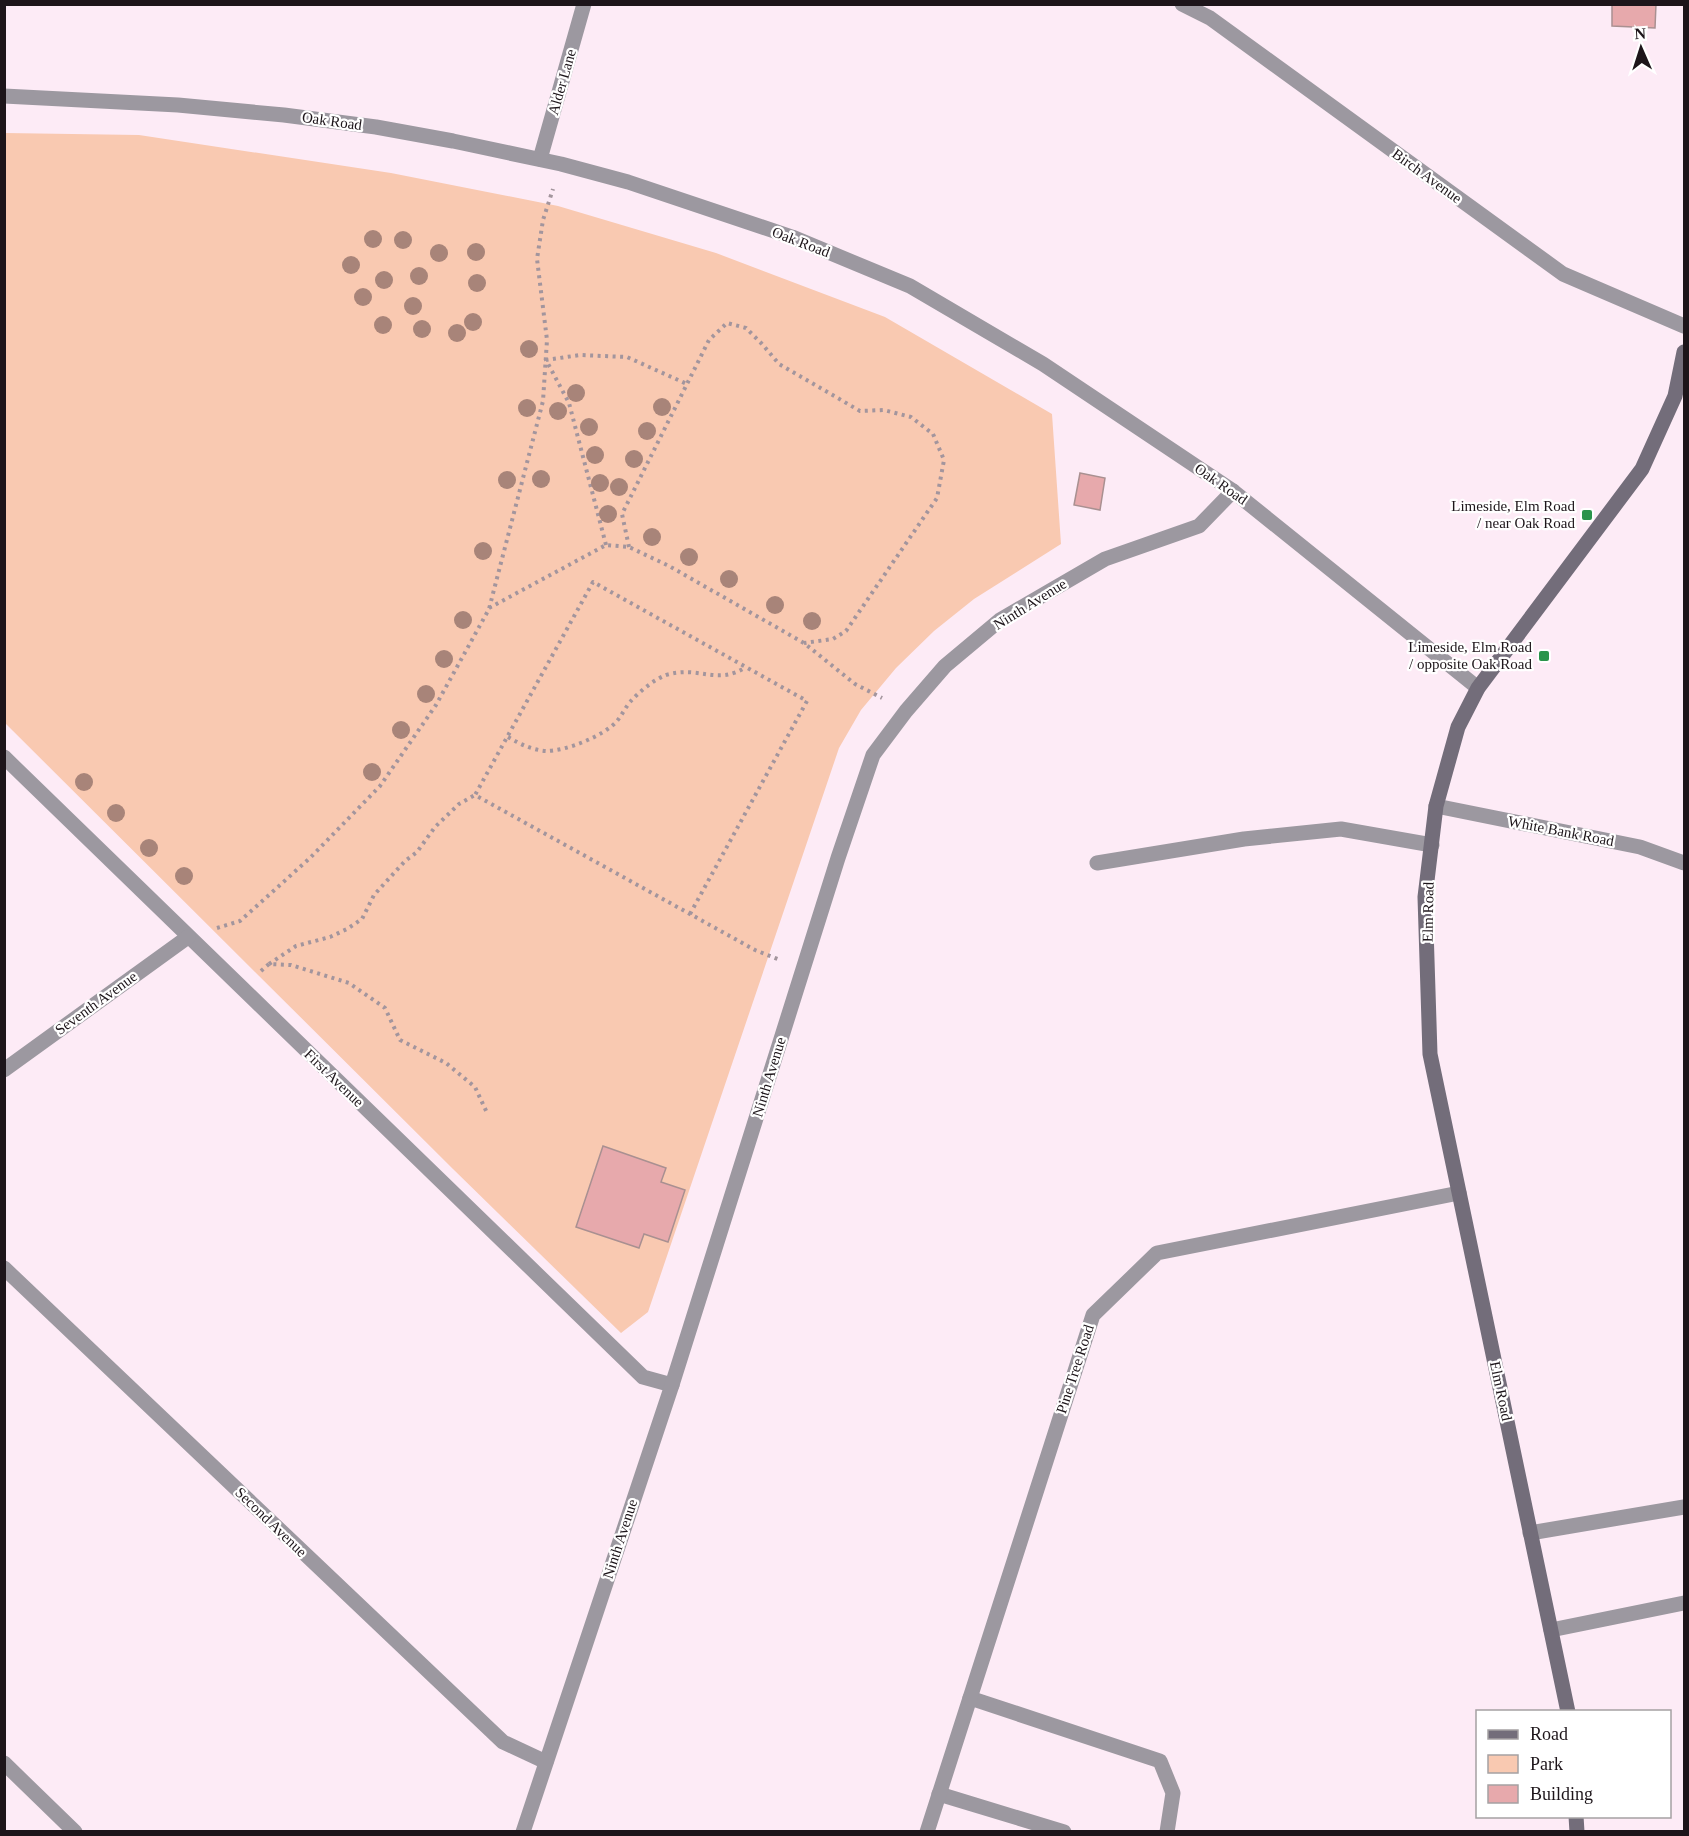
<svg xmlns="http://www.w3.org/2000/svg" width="1689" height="1836" viewBox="0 0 1689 1836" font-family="'Times New Roman',serif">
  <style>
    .green { fill: #f9c9b1 }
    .building { fill: #e7a9ac; stroke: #a99091; stroke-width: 1.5 }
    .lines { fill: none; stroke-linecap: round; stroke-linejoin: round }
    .path { stroke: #a3959d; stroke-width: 4; stroke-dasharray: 3 4.5; stroke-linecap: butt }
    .lane { stroke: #9c98a0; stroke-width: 15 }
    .street { stroke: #9c98a0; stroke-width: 15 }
    .secondary { stroke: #736d7a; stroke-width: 15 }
    .tree { fill: #a88479 }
    .poi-dot { fill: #2a944b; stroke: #fff; stroke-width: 2 }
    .labels { text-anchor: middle; stroke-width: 4.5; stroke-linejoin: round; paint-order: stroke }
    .street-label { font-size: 15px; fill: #1d151a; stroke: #fff }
    .poi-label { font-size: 15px; fill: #1d151a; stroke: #fff; text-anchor: end }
  </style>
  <rect width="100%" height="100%" fill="#fdebf6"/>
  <path class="green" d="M5,133L139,135L391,173L558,206L716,253L885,317L1052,414L1061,544L974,599L934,631L896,668L861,710L839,748L648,1312L621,1333L453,1169L5,723Z"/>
  <g class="building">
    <path d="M1612,4H1656L1655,28L1612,26Z"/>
    <path d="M1080,473L1105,478L1100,510L1074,505Z"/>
    <path d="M603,1146L666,1168L661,1182L685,1190L668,1242L644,1234L639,1248L576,1227Z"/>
  </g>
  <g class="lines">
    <g class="path">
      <path d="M606,545L569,403L546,360L580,355L627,357L687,384"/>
      <path d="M629,547L622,514L709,340L727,323L746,328L762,344L779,364L860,411L884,410L911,417L933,434L944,460L937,498L846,631L833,639L804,643"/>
      <path d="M489,608L606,545L629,547L669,566L804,643L855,684L882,698"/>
      <path d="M508,737C520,744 532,750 546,751C566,751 604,736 617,721C622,715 625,708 630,702C639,692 653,680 666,675C699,665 717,686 746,667"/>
      <path d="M690,914L807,701L593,582L475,795L755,950L780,960"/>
      <path d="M217,928L240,921L310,858L380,786L436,705L489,609L543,401L547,340L537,259L543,220L553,189"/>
      <path d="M269,964L296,946L330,937L347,929L362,919L374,895L405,861L417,852L435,827L459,804L475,795"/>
      <path d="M261,971L269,964L291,965L349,983L385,1008L400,1040L446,1063L475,1087L488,1115"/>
    </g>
    <path class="lane" d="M1097,863L1244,839L1341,829L1432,845"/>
    <g class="street">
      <path d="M1182,4L1210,18L1563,274L1684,326"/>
      <path d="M4,96L178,105L284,115L376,127L453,141L561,164L628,182L792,237L910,286L1043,364L1233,491L1478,688"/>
      <path d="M540,159L584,4"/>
      <path d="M4,757L643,1377L672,1385"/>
      <path d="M1436,806L1640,847L1684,863"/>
      <path d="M4,1070L188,937"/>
      <path d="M4,1268L503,1742L546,1762"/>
      <path d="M1530,1533L1684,1507"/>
      <path d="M1551,1630L1684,1603"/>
      <path d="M970,1698L1160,1761L1173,1793L1167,1832"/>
      <path d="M4,1763L75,1832"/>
      <path d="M939,1794L1064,1832"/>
      <path d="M523,1832L672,1385L838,858L873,755L906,711L945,666L1000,620L1105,559L1199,526L1233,491"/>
      <path d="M927,1832L1093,1315L1157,1253L1459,1193"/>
    </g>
    <g class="secondary">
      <path d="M1568,1712L1430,1054L1425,897L1436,806L1458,727L1478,688L1642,469L1675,396L1684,352"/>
      <path d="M1576,1816L1577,1832"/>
    </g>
  </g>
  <g class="tree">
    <circle cx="373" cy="239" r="9"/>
    <circle cx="403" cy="240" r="9"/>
    <circle cx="476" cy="252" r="9"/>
    <circle cx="439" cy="253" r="9"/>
    <circle cx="351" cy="265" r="9"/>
    <circle cx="419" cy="276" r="9"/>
    <circle cx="384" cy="280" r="9"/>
    <circle cx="477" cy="283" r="9"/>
    <circle cx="363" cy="297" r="9"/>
    <circle cx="413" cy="306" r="9"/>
    <circle cx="473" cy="322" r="9"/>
    <circle cx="383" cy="325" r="9"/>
    <circle cx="422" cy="329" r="9"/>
    <circle cx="457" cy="333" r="9"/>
    <circle cx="529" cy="349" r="9"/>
    <circle cx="576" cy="393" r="9"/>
    <circle cx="662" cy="407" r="9"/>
    <circle cx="527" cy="408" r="9"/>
    <circle cx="558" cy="411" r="9"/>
    <circle cx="589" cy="427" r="9"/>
    <circle cx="647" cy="431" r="9"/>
    <circle cx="595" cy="455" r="9"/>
    <circle cx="634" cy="459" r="9"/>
    <circle cx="541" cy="479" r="9"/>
    <circle cx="507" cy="480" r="9"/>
    <circle cx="600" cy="483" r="9"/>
    <circle cx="619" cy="487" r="9"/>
    <circle cx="608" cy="514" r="9"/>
    <circle cx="652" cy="537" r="9"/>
    <circle cx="483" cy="551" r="9"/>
    <circle cx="689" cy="557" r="9"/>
    <circle cx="729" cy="579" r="9"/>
    <circle cx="775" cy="605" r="9"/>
    <circle cx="463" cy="620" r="9"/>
    <circle cx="812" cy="621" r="9"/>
    <circle cx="444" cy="659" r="9"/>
    <circle cx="426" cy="694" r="9"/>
    <circle cx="401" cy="730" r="9"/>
    <circle cx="372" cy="772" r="9"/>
    <circle cx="84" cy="782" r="9"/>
    <circle cx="116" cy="813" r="9"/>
    <circle cx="149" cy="848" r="9"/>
    <circle cx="184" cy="876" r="9"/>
  </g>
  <g class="poi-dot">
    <rect x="1581" y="509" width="12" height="12" rx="3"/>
    <rect x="1538" y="650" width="12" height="12" rx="3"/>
  </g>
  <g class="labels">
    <g class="street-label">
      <text transform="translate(562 82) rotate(-74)" y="5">Alder Lane</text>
      <text transform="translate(332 121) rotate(8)" y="5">Oak Road</text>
      <text transform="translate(1427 176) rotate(36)" y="5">Birch Avenue</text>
      <text transform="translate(801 242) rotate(21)" y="5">Oak Road</text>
      <text transform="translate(1221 484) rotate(35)" y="5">Oak Road</text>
      <text transform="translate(1030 604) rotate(-32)" y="5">Ninth Avenue</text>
      <text transform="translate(1561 831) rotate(11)" y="5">White Bank Road</text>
      <text transform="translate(1428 912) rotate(-89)" y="5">Elm Road</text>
      <text transform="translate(96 1003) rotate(-36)" y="5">Seventh Avenue</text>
      <text transform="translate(769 1077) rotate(-73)" y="5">Ninth Avenue</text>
      <text transform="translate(334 1078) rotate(44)" y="5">First Avenue</text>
      <text transform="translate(1075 1369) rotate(-72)" y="5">Pine Tree Road</text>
      <text transform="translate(1501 1391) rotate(78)" y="5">Elm Road</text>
      <text transform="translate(271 1522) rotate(44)" y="5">Second Avenue</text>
      <text transform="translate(620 1539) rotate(-72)" y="5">Ninth Avenue</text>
    </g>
    <g class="poi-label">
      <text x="1575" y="511">Limeside, Elm Road<tspan x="1575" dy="17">/ near Oak Road</tspan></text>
      <text x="1532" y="652">Limeside, Elm Road<tspan x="1532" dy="17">/ opposite Oak Road</tspan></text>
    </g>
  </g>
  <rect width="1689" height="1836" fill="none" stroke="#1d151a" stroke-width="12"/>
  <rect x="1476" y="1710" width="195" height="108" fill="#ffffff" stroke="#a5a1a3" stroke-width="1.5"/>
  <rect x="1488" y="1730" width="30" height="9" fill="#736d7a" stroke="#a5a1a3" stroke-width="1.5"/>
  <text x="1530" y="1740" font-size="18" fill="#1d151a">Road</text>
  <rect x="1488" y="1755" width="30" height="18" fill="#f9c9b1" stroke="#a5a1a3" stroke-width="1.5"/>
  <text x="1530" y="1770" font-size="18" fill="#1d151a">Park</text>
  <rect x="1488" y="1785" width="30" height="18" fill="#e7a9ac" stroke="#a5a1a3" stroke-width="1.5"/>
  <text x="1530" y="1800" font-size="18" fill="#1d151a">Building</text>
  <g transform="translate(1641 48) rotate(357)" stroke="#ffffff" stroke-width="4.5" paint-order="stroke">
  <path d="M0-4.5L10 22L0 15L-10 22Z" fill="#1d151a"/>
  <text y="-9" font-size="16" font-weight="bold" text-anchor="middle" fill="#1d151a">N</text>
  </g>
</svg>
